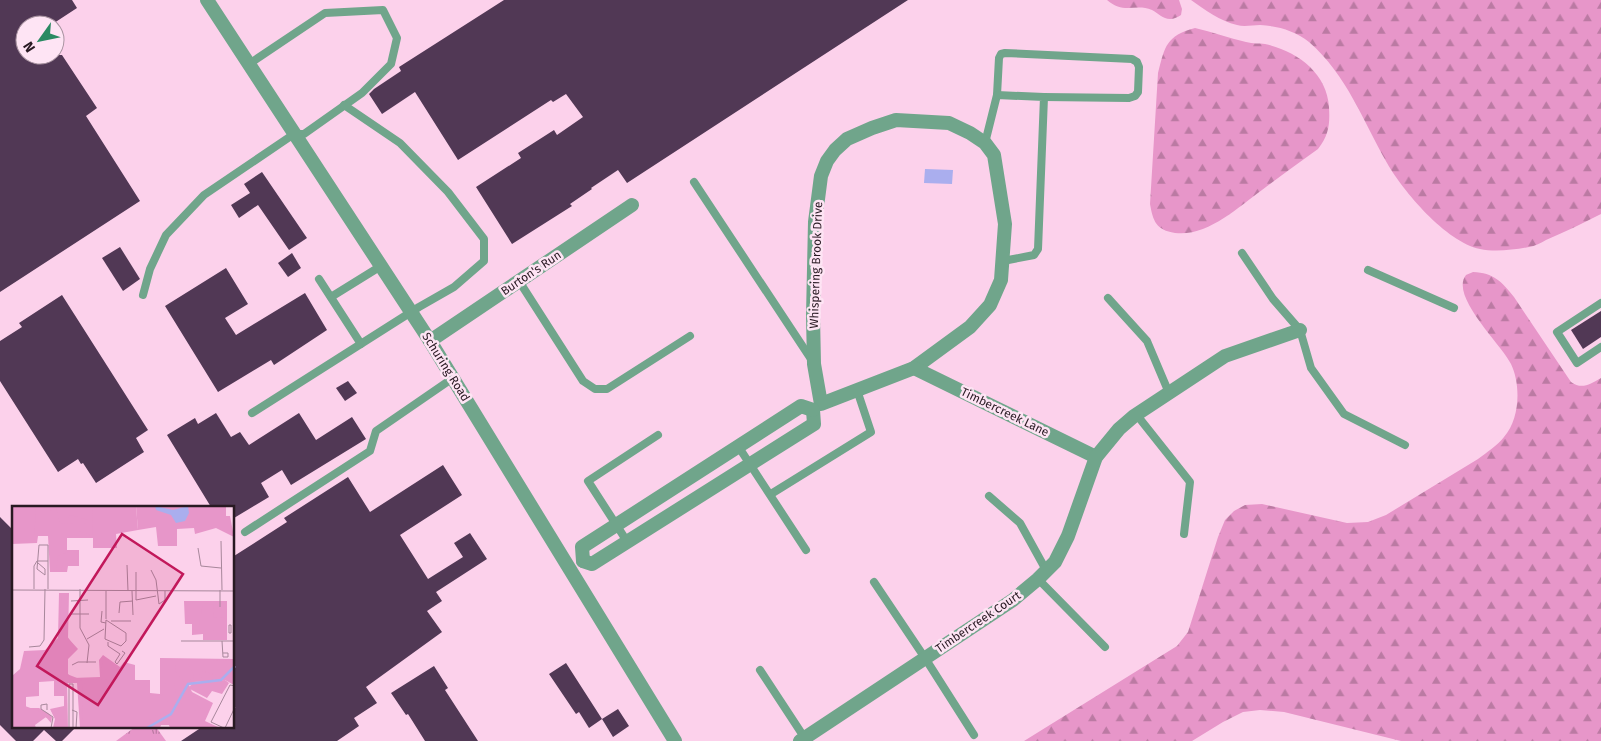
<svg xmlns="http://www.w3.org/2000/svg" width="1601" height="741" viewBox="0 0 1601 741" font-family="'Fira Sans',sans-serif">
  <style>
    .grass { fill: url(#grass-tufts) }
    .forest { fill: url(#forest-firs) }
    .water { fill: #aaaeee }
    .building { fill: #513855 }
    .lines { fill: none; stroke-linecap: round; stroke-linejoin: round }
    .service { stroke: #70a58b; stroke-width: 8 }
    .minor { stroke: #70a58b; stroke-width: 14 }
    .labels { text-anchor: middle; stroke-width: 5; stroke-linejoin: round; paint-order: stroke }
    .street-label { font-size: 12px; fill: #281922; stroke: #fee4f4 }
    .inset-river { fill: none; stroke: #aaaeee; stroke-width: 2.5 }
    .inset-road { fill: none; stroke: #a7879b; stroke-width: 1 }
    .view { fill: #c2185b; fill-opacity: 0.15; stroke: #c2185b; stroke-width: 2.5 }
    .inset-edge { fill: none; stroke: #281922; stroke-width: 2.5 }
  </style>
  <defs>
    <pattern id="grass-tufts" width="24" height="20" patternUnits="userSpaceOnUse" patternTransform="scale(1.25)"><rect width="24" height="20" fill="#e796c9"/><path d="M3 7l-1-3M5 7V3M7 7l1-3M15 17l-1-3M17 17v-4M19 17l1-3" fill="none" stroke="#bb7aa3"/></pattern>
    <pattern id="forest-firs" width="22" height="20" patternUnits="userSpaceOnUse" patternTransform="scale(1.25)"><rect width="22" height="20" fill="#e796c9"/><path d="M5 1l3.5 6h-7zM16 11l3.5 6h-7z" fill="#bb7aa3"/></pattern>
  </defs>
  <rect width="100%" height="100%" fill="#fcd1eb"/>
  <path class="grass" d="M135,727H156L166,741H116Z"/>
  <g class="forest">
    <path d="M1107,0H1179L1182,9L1181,15C1178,17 1174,19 1170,19C1163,19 1158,13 1152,10C1135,3 1124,15 1107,0Z"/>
    <path d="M1191,0H1601V214C1583,223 1565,232 1546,240C1541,243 1535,246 1529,247C1514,250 1494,252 1480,249C1446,242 1403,191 1387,163C1363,121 1347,75 1309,42C1295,31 1278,26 1260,25C1253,25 1244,27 1237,25C1220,21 1205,10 1191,0Z"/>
    <path d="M1195,28C1212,32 1229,38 1246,42C1253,44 1259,43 1265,44C1297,51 1327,73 1329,107C1330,124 1329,135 1318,149C1299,163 1280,176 1262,190C1237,208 1207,237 1175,233C1156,230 1153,221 1150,204L1158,73C1165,46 1166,36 1195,28Z"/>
    <path d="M1473,272C1494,273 1501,281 1514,297L1571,382C1582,390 1590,384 1601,378V741H1401L1284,712L1260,710L1243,712L1223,722L1192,741H1024L1177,646L1188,632L1218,537L1225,520L1234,511L1245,505L1262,504L1347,523L1368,522L1386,515L1478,459C1487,452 1497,446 1504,437C1520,419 1521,385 1511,364C1503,346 1449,296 1466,275C1468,274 1471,273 1473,272Z"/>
  </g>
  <path class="water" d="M925,169L953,170L952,184L924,183Z"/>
  <g class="building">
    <path d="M0,0H72L77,8L51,25H25V55H62L97,108L86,116L140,201L0,292Z"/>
    <path d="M504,0H908L627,183L618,170L591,188L592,189L570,204L572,206L512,244L476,187L521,158L518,153L554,130L557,135L583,117L566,94L553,102L551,100L458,160L415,92L382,114L369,94L374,89L401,71L399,67Z"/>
    <path d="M262,172L307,238L289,250L258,205L239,218L231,205L250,193L244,184Z"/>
    <path d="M120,247L140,279L123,291L102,258Z"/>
    <path d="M292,253L301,268L288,277L278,263Z"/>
    <path d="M226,268L248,304L225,318L236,335L305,293L327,330L274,365L271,360L218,392L165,306Z"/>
    <path d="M62,295L148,430L136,438L144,452L96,483L83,463L81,464L78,459L58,472L0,381V341L22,327L19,323Z"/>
    <path d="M1601,311V337L1583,349L1571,330Z"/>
    <path d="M348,381L357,393L345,401L336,388Z"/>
    <path d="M216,413L231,437L240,432L249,445L299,413L316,440L352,417L366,439L291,485L282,470L261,483L269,497L234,518V507H211L167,435L195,418L198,424Z"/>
    <path d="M443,465L462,495L400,535L428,579L463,557L454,543L470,533L487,559L436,592L442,601L427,611L442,632L366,687L377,703L354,718L359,726L337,741H181L202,727H234V556L287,522L284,518L348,477L370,512Z"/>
    <path d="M0,517L14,531V727H76L62,741H56L44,730L33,741H16L0,725Z"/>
    <path d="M566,663L602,719L618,709L629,726L613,737L602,719L589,728L579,712L576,714L549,674Z"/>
    <path d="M434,666L448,688L445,690L478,741H425L408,714L406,715L391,693Z"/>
  </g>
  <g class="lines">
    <g class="service">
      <path d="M997,95L999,58L1001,54L1005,53L1132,59L1137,62L1139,67L1138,92L1135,96L1129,98L1044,97"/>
      <path d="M985,143L997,95L1044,97L1038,249L1034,255L1003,261"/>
      <path d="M694,182L813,362"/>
      <path d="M1242,253L1273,299L1300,330L1311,368L1344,414L1405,445"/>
      <path d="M1368,270L1454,308"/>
      <path d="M319,279L361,344"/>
      <path d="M519,281L583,381L595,389H607L690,336"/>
      <path d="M143,295L150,269L166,235L204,195L294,134H304L362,93L391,64L397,38L383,10L325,13L249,64"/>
      <path d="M331,297L381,266"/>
      <path d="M1108,298L1147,341L1169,393"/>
      <path d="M1601,303L1557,332L1577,363L1601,347"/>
      <path d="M252,413L419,307L454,287L484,261V239L448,192L400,143L344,105"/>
      <path d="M1136,414L1190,482L1184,534"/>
      <path d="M738,446L806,550"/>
      <path d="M771,494L871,432L857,390"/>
      <path d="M989,496L1020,523L1046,570"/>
      <path d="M245,532L370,451L376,431L453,378"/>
      <path d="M628,543L588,481L658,435"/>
      <path d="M1038,579L1105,647"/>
      <path d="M874,582L925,658L974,735"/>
      <path d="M760,670L806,740"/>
    </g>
    <g class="minor">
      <path d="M207,0L430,341L675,741"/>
      <path d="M896,120L949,123L970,133L985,143L994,155L1005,224L1001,280L990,305L970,327L914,368L821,404L814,364L813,316L815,222L821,176L827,161L835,150L847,139L872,128Z"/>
      <path d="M430,341L632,205"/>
      <path d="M914,368L1096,457"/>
      <path d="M583,561L592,564L814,424L813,410"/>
      <path d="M583,561L582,547L801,406L813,410"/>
      <path d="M800,741L1013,600L1038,579L1055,562L1068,536L1096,457L1119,429L1134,416L1225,356L1300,330"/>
    </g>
  </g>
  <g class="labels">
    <g class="street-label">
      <text transform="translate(816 265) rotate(-88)" y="4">Whispering Brook Drive</text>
      <text transform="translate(531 273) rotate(-34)" y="4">Burton's Run</text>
      <text transform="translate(446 367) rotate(58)" y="4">Schuring Road</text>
      <text transform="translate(1005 412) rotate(26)" y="4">Timbercreek Lane</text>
      <text transform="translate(978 622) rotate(-34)" y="4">Timbercreek Court</text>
    </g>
  </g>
  <g transform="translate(12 506)">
    <rect width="222" height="222" fill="#fcd1eb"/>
    <path d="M0,0H124L126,24L104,28L105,42H81V32H55V44H67V60H56L55,66H38L36,30H26L25,37L0,38ZM47,87H57L56,132L66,143L56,153V168L60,172L88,171L87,154L91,149L108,161L112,156L123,159V174H138V187L148,188V152L222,153V179L213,174L182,176L177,179L180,186L201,197L193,215L208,222H158L157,219H149L148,222H68L65,177H55L56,222H41L43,213L38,203L52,200V190H42V175L27,176V190L14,191V202H27L36,207L40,211L39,217L34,211L23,219L24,222H0V170L8,163L12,145L33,144L46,132ZM172,95H215V134H191V128L180,129V118H173Z" fill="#e796c9"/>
    <path d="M4,0H24L22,35L0,37V4L5,5ZM38,0H81L80,30L67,25L76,14L59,9L56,11L61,18L48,17L44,2L38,5ZM58,45L66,47L65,57H51L49,65L44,64L46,50ZM50,88L56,91L55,130L63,142L55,152V168L70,174L56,177L54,187L46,190L42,175H27L26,188L14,190L13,200L35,208L39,214L33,211L25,214L21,221L0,222V171L10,163L14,147L29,152L46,133ZM191,97L202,99L201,111L213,112L201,125H186ZM91,151L106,162L95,172L89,168ZM200,154L219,155L221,159L210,172H190L187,168L190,165L204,169L205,164L199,157ZM168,156H175L182,169L181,173L172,176L164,166L163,160ZM112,159L121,162V166H115L140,190L150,189L154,177H162L164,186L155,196V206L142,210L129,222H70L71,178L77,174L98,173L112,165L107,163ZM176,188L191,194V202L180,205L200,222L160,221L158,214ZM53,190V207L47,213L54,214L42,222L44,213L39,204L52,201Z" fill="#e796c9"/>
    <path d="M124,0H214V10H218L222,31L204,22L183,28L182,22L165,23V40H146L144,21L126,24ZM213,174L217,177L210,188L200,185L195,192L176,182L182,176Z" fill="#e796c9"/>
    <path d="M143,0L161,4L176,0L177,7L173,15L164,17L159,9L144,4Z" fill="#aaaeee"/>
    <path class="inset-river" d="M135,222L159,208L176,178L209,174L223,160"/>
    <path class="inset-road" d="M209,35L210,84M186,42L189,60L209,62M26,57L33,63V69L25,63L27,39H36V55M115,59L116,85M139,64L144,74L147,98L153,94V85M124,66V94L144,90M22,83V60L25,55H36V83M68,83V122L77,139L75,157M0,84L223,85M208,84V101M94,85V113M120,85L121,109M59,95L76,94M90,105L89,116L94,117M107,107L108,96L121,95M59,108H77M94,114L114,127V135L109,140L93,133ZM99,115H119M217,119H219V127H217ZM75,133L92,123M169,135H223M210,135L211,151H216V147H211M96,136V140L108,148M17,141L28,140L32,134L33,83M108,148L103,156L105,158L113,147L110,145M60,159L66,156H84M35,204V198L29,199V203L41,211L39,222M60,204L65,206L64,222M57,222V178H61V222M212,222L199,216L218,179L223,180M213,222L223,201"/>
    <path class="view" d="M110,28L171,68L86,199L25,160Z"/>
    <rect width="222" height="222" class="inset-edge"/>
  </g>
  <g transform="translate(40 40) rotate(237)"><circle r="24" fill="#fee4f4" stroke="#a893a0"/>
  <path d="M0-4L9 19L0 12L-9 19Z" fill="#2a8a62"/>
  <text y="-8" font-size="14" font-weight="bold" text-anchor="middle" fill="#281922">N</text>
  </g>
</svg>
